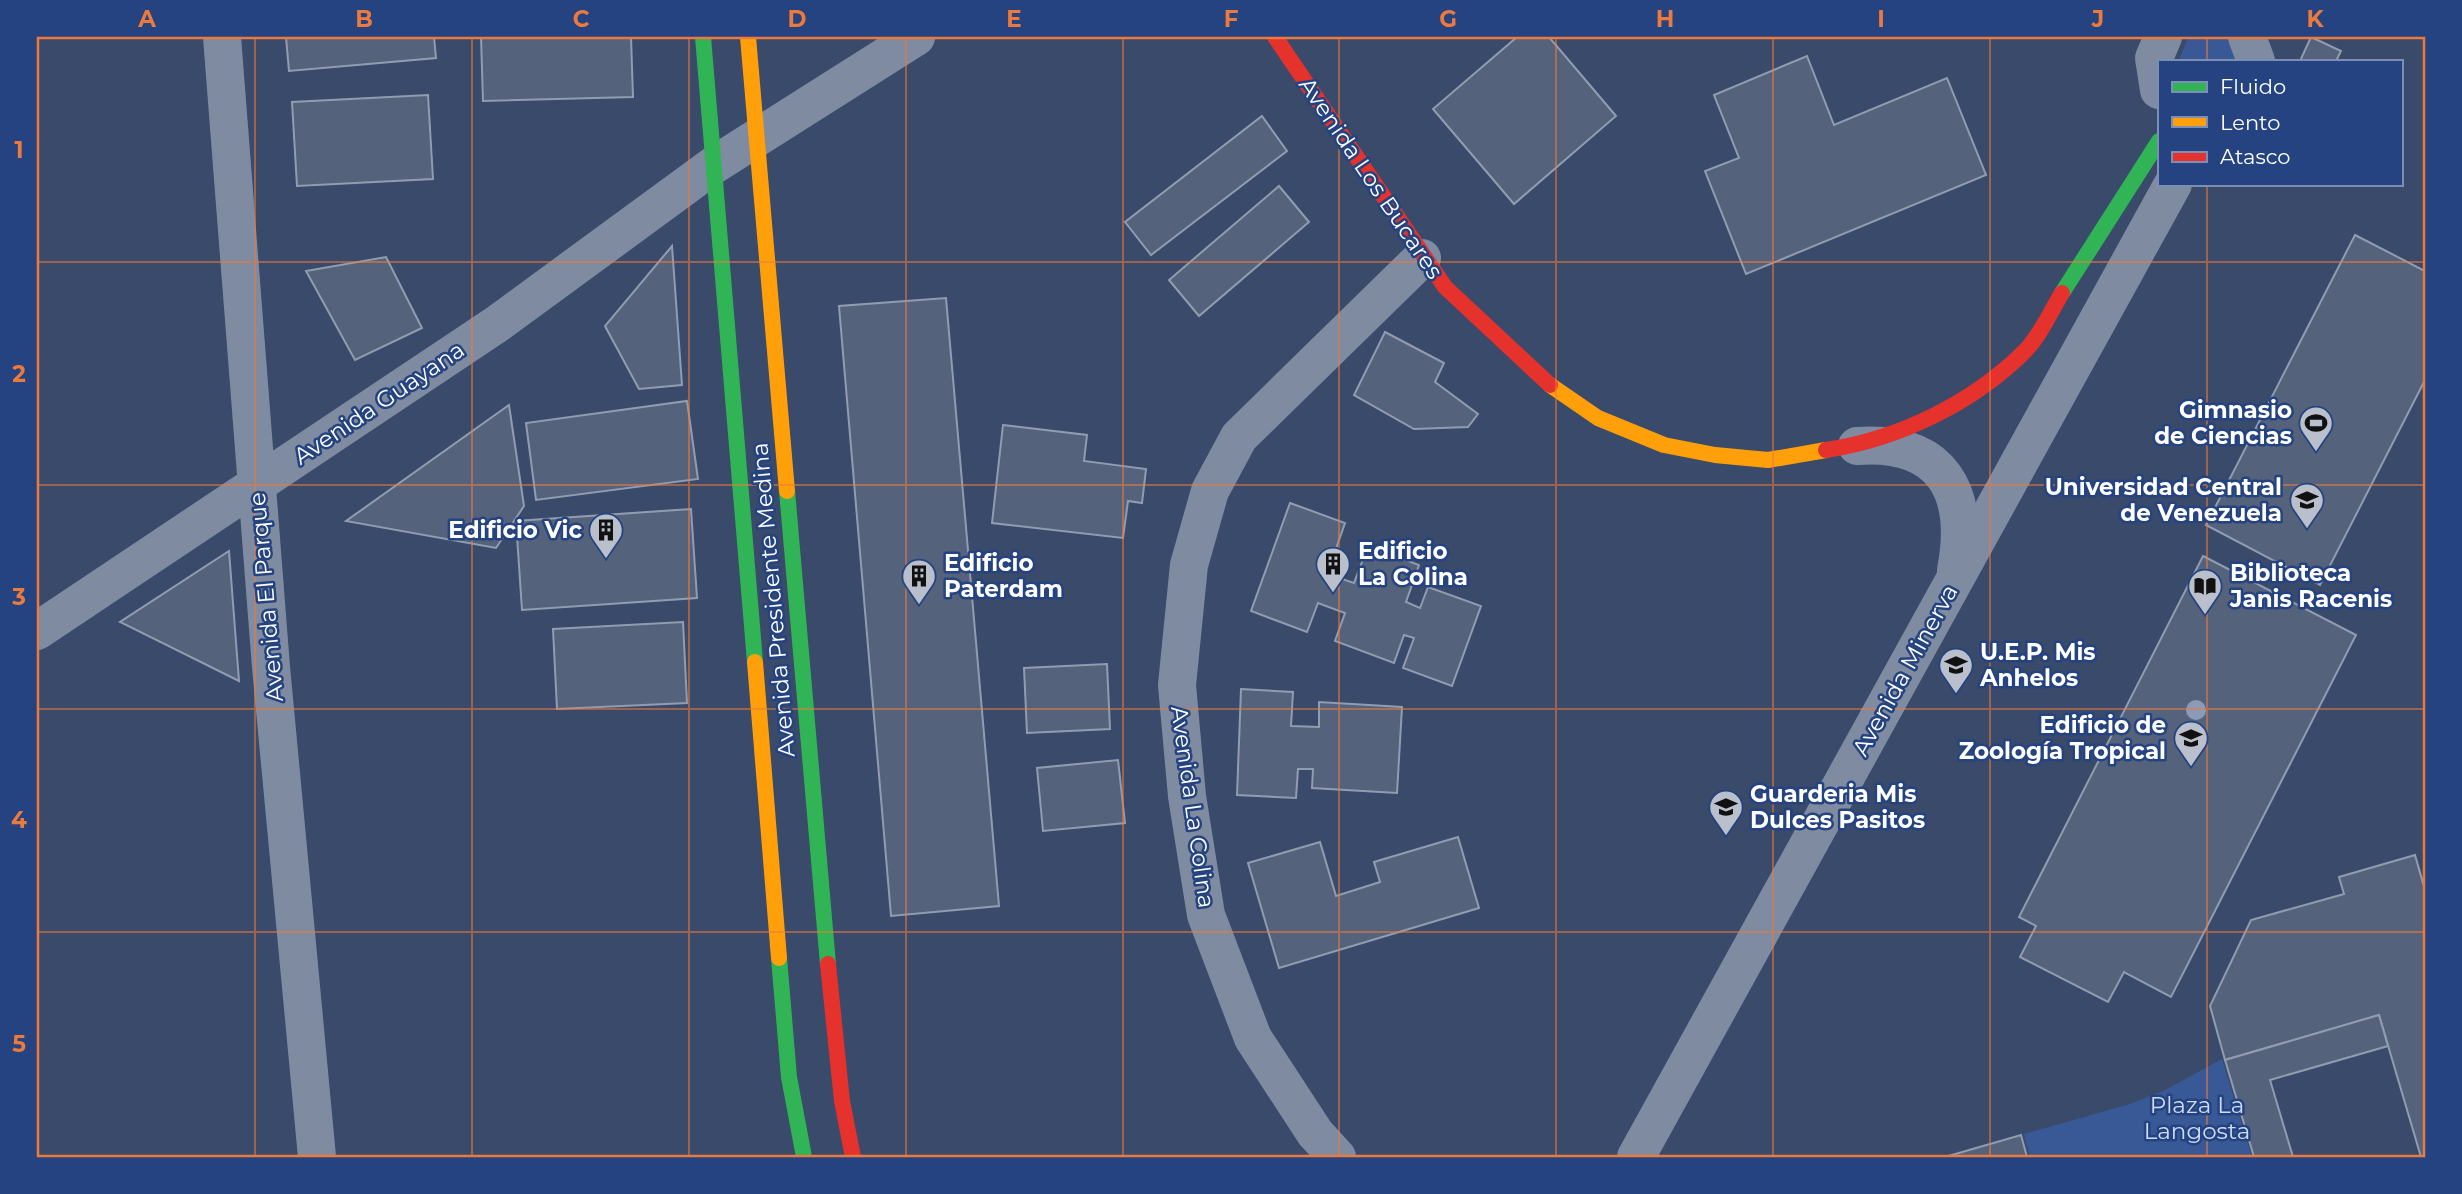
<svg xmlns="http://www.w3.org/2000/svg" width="2462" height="1194" viewBox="0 0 2462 1194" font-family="Montserrat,sans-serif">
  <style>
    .green { fill: #395996 }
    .building { fill: #54627c; stroke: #929cb0; stroke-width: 2 }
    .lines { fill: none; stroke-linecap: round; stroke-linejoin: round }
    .street { stroke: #7f8ba1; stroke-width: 38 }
    .fast { stroke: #30b455; stroke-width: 16 }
    .slow { stroke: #ff9f0a; stroke-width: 16 }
    .jam { stroke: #e5322d; stroke-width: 16 }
    .tree { fill: #8b9ab7 }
    .grid { fill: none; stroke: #ed7a3d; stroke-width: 2; stroke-opacity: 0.55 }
    .labels { text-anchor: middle; stroke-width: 5; stroke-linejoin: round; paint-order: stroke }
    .street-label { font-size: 23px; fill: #fff; stroke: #244380 }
    .poi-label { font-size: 23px; font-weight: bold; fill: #fff; stroke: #244380; text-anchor: start }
    .park-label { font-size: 23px; fill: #cedcf5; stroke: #244380 }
    .neatline { fill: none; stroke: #ed7a3d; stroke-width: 2.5 }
    .grid-label { font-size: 23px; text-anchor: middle; font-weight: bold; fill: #ed7a3d }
  </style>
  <rect width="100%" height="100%" fill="#394a6b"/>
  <g class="green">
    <path d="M2188,37H2237L2246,61H2179Z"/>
    <path d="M2222,1059L2252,1157H2030L2024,1134L2130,1104L2163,1091Z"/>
  </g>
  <g class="building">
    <path d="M286,37H434L436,58L289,71Z"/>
    <path d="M481,37H631L633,97L483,101Z"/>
    <path d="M1517,37H1549L1616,116L1514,204L1433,109Z"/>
    <path d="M2311,37L2341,51L2336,61H2300Z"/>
    <path d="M1807,56L1834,125L1947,78L1986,175L1746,274L1705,171L1739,158L1714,95Z"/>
    <path d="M428,95L433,179L297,186L292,102Z"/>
    <path d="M1262,116L1287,151L1151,255L1125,222Z"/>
    <path d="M1279,186L1309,222L1199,316L1169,280Z"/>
    <path d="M2355,235L2425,271V380L2320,585L2206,525Z"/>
    <path d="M672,246L682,385L639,389L605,326Z"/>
    <path d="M386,257L422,328L355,360L306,271Z"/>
    <path d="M946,298L999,906L891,916L839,306Z"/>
    <path d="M1385,332L1444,363L1435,382L1478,414L1468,427L1414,429L1354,395Z"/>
    <path d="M687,401L698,479L536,500L526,423Z"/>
    <path d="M509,405L524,506L496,548L346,521Z"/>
    <path d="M1003,425L1087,435L1084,461L1146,469L1142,503L1128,501L1123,538L992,523Z"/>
    <path d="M1290,503L1345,523L1327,574L1354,583L1368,546L1419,565L1406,602L1420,608L1428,587L1481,606L1452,686L1403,668L1414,638L1404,635L1394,663L1335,641L1345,613L1318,603L1307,632L1251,611Z"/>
    <path d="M691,509L697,598L522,610L516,521Z"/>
    <path d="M229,551L239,681L120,622Z"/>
    <path d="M2203,556L2356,635L2171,997L2124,972L2108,1002L2020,957L2036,926L2019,917Z"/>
    <path d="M683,622L687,703L557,709L553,629Z"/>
    <path d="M1107,664L1110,729L1027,733L1024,668Z"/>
    <path d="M1241,689L1293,692L1291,726L1319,727V702L1402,707L1397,793L1312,788L1313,769H1298L1296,798L1237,795Z"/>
    <path d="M1118,760L1125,823L1043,831L1037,768Z"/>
    <path d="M1458,837L1479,908L1279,968L1248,863L1320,842L1336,896L1380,882L1374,862Z"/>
    <path d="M2415,855L2425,890V1157H2421L2379,1015L2225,1060L2210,1006L2251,920L2344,894L2339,877Z"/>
    <path d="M2379,1015L2388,1046L2270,1080L2293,1157H2254L2225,1060Z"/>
    <path d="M2021,1135L2027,1157H1945Z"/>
  </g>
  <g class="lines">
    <g class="street">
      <path d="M222,37L271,667L317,1157"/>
      <path d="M2247,37L2256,61"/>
      <path d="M2159,90L2154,58L2163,37"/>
      <path d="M1857,446C1942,440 1971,491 1956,570"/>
      <path d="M37,631L497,324L714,165L916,37"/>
      <path d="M1337,1157L1315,1133L1253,1038L1206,915L1187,796L1177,685L1189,565L1210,491L1239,437L1422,258"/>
      <path d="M1636,1157L2173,184"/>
    </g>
    <g class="fast">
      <path d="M703,37L755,662"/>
      <path d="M2062,293L2159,141"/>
      <path d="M787,491L828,964"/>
      <path d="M779,958L789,1077L804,1157"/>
    </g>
    <g class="slow">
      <path d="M748,37L787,491"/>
      <path d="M1550,385L1598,418L1664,445L1715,455L1768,460L1826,450"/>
      <path d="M755,662L779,958"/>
    </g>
    <g class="jam">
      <path d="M1275,37L1445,287L1550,385"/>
      <path d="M1826,450C1899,439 1973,403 2025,351C2040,336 2051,311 2062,293"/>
      <path d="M828,964L842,1101L853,1157"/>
    </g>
  </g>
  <circle class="tree" cx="2196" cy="710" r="10"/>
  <path class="grid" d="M255,37V1157M472,37V1157M689,37V1157M906,37V1157M1123,37V1157M1339,37V1157M1556,37V1157M1773,37V1157M1990,37V1157M2207,37V61M2207,184V1157M37,262H2425M37,485H2425M37,709H2425M37,932H2425"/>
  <defs>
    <g id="stadium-pin" transform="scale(1.75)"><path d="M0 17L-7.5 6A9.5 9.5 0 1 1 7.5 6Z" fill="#bac0cb" stroke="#244380"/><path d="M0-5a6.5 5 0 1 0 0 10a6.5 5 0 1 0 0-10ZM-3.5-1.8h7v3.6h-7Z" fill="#111"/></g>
    <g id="university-pin" transform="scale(1.75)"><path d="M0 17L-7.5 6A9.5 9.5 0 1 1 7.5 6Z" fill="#bac0cb" stroke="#244380"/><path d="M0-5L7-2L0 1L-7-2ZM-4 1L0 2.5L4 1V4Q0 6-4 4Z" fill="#111"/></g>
    <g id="building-pin" transform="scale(1.75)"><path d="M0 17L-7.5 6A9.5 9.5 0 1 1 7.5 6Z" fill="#bac0cb" stroke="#244380"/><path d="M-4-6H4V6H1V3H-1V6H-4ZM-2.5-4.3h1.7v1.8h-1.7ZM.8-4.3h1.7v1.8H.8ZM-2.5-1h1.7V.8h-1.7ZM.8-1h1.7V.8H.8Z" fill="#111"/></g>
    <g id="library-pin" transform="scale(1.75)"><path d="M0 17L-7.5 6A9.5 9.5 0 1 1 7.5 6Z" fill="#bac0cb" stroke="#244380"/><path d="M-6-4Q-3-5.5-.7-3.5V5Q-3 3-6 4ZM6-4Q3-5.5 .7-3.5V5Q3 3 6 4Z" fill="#111"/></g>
    <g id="school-pin" transform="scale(1.75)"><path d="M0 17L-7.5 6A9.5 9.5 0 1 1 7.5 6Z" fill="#bac0cb" stroke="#244380"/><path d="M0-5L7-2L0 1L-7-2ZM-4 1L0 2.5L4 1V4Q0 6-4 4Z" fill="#111"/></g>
  </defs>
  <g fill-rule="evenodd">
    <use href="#stadium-pin" x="2316" y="423"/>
    <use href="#university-pin" x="2307" y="500"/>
    <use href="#building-pin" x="606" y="530"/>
    <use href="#building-pin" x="1333" y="564"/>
    <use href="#building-pin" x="919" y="576"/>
    <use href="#library-pin" x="2205" y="586"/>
    <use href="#school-pin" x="1956" y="665"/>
    <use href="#university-pin" x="2191" y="738"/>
    <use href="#school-pin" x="1726" y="807"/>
  </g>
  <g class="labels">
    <g class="street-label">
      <text transform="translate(1371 178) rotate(56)" y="8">Avenida Los Bucares</text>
      <text transform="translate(379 403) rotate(-34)" y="8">Avenida Guayana</text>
      <text transform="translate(266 597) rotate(-95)" y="8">Avenida El Parque</text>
      <text transform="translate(773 600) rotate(-95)" y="8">Avenida Presidente Medina</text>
      <text transform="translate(1905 670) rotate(-61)" y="8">Avenida Minerva</text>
      <text transform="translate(1193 807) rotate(82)" y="8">Avenida La Colina</text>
    </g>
    <g class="poi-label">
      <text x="2292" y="418" text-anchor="end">Gimnasio<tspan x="2292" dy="26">de Ciencias</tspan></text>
      <text x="2282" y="495" text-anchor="end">Universidad Central<tspan x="2282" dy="26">de Venezuela</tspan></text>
      <text x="582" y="538" text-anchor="end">Edificio Vic</text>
      <text x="1358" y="559">Edificio<tspan x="1358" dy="26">La Colina</tspan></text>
      <text x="944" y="571">Edificio<tspan x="944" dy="26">Paterdam</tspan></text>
      <text x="2230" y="581">Biblioteca<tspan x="2230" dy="26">Janis Racenis</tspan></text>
      <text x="1980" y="660">U.E.P. Mis<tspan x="1980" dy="26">Anhelos</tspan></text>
      <text x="2166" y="733" text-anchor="end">Edificio de<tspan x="2166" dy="26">Zoología Tropical</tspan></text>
      <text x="1750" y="802">Guarderia Mis<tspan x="1750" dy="26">Dulces Pasitos</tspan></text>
    </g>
    <g class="park-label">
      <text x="2197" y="1113">Plaza La<tspan x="2197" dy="26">Langosta</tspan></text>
    </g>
  </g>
  <rect width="2462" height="1194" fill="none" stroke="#244380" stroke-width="77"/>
  <rect x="2158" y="60" width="245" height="126" fill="#244380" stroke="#7c8eb3" stroke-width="2"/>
  <rect x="2172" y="82" width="35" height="10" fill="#30b455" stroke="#7c8eb3" stroke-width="2"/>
  <text x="2220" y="94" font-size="21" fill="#ffffff">Fluido</text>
  <rect x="2172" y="117" width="35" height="10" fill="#ff9f0a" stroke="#7c8eb3" stroke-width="2"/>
  <text x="2220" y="130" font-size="21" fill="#ffffff">Lento</text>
  <rect x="2172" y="152" width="35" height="10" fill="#e5322d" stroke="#7c8eb3" stroke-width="2"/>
  <text x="2220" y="164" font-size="21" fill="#ffffff">Atasco</text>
  <rect x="38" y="38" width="2386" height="1118" class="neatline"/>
  <g class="grid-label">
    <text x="147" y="27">A</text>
    <text x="364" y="27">B</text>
    <text x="581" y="27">C</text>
    <text x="797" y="27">D</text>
    <text x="1014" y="27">E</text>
    <text x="1231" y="27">F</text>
    <text x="1448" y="27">G</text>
    <text x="1665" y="27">H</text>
    <text x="1881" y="27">I</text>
    <text x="2098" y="27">J</text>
    <text x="2315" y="27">K</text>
    <text x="19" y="158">1</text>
    <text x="19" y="382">2</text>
    <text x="19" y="605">3</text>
    <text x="19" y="828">4</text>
    <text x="19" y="1052">5</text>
  </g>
</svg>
